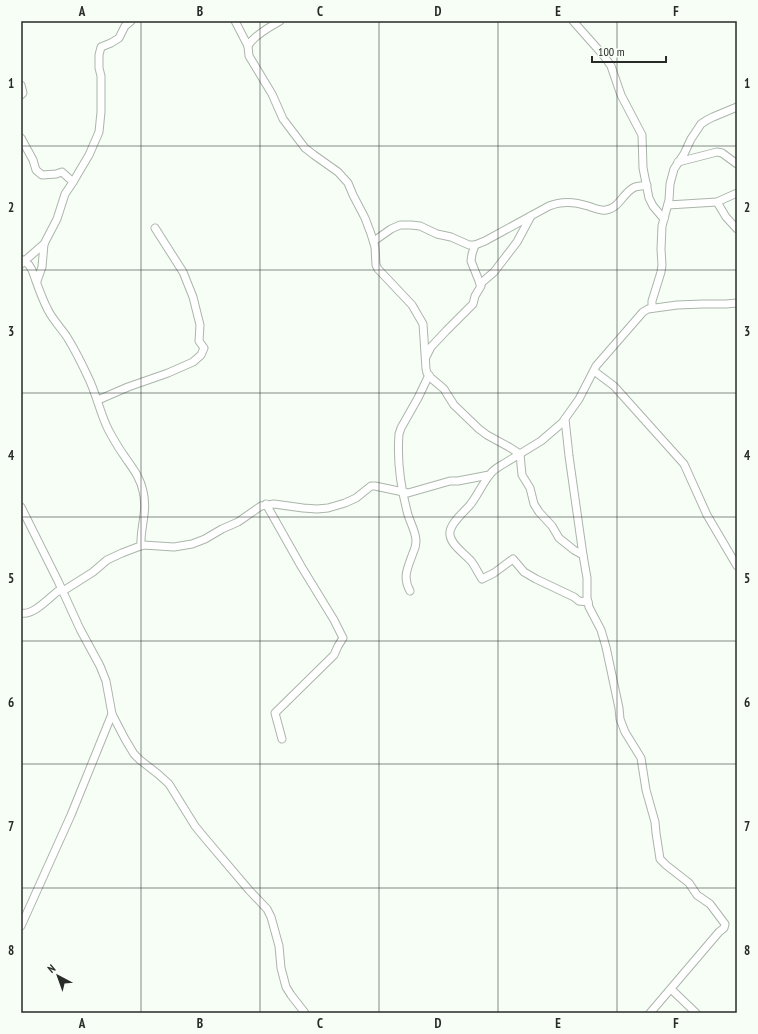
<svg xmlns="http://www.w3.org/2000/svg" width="758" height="1034" viewBox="0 0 758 1034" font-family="'PT Sans Narrow',sans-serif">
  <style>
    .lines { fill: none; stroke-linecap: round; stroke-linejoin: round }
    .minor-casing { stroke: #abb5ab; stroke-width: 9 }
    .minor { stroke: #fff; stroke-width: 7 }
    .grid { fill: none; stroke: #282b28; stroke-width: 1; stroke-opacity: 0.55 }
    .neatline { fill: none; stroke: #282b28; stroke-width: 1.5 }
    .grid-label { font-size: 13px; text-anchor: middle; font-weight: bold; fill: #282b28 }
  </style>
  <rect width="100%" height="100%" fill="#f6fef6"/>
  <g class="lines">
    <g class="minor-casing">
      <g id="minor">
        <path d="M235,21L248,46L249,56L272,94L283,119L305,148L314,155L338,172L348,183L353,195L365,218L371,234L375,247L376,265L378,269L412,305L423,324L426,369L427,373L431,378L444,389L447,394L454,405L479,429L487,435L509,447L520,454L522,475L530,488L534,504L539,512L552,526L559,538L574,550L583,555L587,578V598L588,602L589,607L601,630L606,647L619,708L620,719L625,732L641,758L646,790L655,822L656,833L660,859L666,865L689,883L697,895L710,904L725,924L724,928L719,932L650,1013"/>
        <path d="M573,21L604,56L611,66L621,95L642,135L643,168L649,198L653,206L664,219"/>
        <path d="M248,46C253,36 271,26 280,21"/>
        <path d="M21,85L23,93L21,95"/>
        <path d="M21,138L33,160L36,170L42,175L56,174L62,172L73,182"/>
        <path d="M678,162L717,152L722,153L737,164"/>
        <path d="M717,202L726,217L737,229"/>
        <path d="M668,205L717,202L737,193"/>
        <path d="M374,241L391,229L400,225H411L420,226L437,234L451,237L469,245H475L485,241L549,206C561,201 576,202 588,206C594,208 600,211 606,210C620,208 623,192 635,187C638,186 643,186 647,185"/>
        <path d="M21,259L29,265L32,270C37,283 41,297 48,310C53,320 61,328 67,337C75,350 82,364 88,377C97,395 100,414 109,431C114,440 119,449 125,457C133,469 140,477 143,491C148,511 140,527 141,546"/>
        <path d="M21,264L44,244"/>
        <path d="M37,281L42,267L44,244L57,219L65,194L73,182L89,155L99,132L101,112V76L99,68V55L101,47L111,43L119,38L125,26L131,21"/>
        <path d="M480,284L494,272L517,242L531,216"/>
        <path d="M652,308V301L661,272L662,265L661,249L662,226L669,200L670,184L674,169L684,154L691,139L701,124L707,120L713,117L737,107"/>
        <path d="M426,357L431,347L446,331L473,304L475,296L481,286L471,261L472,254L475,245"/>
        <path d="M594,371L614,386L684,464L707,515L737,566"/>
        <path d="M98,400L128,387L168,373L193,362L201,355L204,348L199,341L200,325L193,297L183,272L155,228"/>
        <path d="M565,419L569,456L583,555"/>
        <path d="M266,504L301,566L334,620L343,638L338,646L334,655L275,713L282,739"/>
        <path d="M21,507L58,581L80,629L100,666L106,681L112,714L125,739L134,754L140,760L158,774L169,784L195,826L204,837L249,890L267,909L271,917L279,946L281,968L286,987L291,995L305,1013"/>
        <path d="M410,591C402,577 408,567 413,553C415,549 416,545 416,541C416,531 409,521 407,511C401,488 397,459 399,434L401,428L418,398L429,375"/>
        <path d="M588,602L579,601L574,597L536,579L524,572L513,559L494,573L482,579C478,573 475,566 471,561C464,553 451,545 450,535C448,525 464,512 470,505C478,495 483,482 492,472C496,468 500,466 505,463L541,441L562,423L579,399L596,366L643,312L648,309L677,305L703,304H726L737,303"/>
        <path d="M21,613C33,616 49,598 58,591H63L93,572L107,560L122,553L143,545L174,547L192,544L205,539L222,529L238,522L261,506L274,504L303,508L317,509L328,508L345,503L356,498L371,486H375L408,493L450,481H458L489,475"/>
        <path d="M21,926L71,815L112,714"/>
        <path d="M671,989L696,1013"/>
      </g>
    </g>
    <use href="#minor" class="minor"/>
  </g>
  <path class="grid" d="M141,21V1013M260,21V1013M379,21V1013M498,21V1013M617,21V1013M21,146H737M21,270H737M21,393H737M21,517H737M21,641H737M21,764H737M21,888H737"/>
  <rect width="758" height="1034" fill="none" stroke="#f6fef6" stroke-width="44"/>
  <g transform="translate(58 976) rotate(319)" stroke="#f6fef6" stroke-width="3" paint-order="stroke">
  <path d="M0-3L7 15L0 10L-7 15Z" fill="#282b28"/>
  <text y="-6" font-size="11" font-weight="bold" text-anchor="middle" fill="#282b28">N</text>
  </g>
  <path d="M592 56v6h74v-6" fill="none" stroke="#282b28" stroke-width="2"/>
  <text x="598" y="56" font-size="12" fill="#282b28" stroke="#f6fef6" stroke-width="3" paint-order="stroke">100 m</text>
  <rect x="22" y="22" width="714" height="990" class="neatline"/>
  <g class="grid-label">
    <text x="82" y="16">A</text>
    <text x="200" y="16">B</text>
    <text x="320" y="16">C</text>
    <text x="438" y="16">D</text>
    <text x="558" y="16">E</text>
    <text x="676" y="16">F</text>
    <text x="11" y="88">1</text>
    <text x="747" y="88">1</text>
    <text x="11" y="212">2</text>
    <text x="747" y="212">2</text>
    <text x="11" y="336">3</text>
    <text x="747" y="336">3</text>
    <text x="11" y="460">4</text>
    <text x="747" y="460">4</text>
    <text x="11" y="583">5</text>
    <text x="747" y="583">5</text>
    <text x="11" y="707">6</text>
    <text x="747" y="707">6</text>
    <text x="11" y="831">7</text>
    <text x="747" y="831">7</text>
    <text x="11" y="955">8</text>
    <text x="747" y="955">8</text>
    <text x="82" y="1028">A</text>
    <text x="200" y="1028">B</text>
    <text x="320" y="1028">C</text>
    <text x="438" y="1028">D</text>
    <text x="558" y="1028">E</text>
    <text x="676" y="1028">F</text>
  </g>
</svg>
